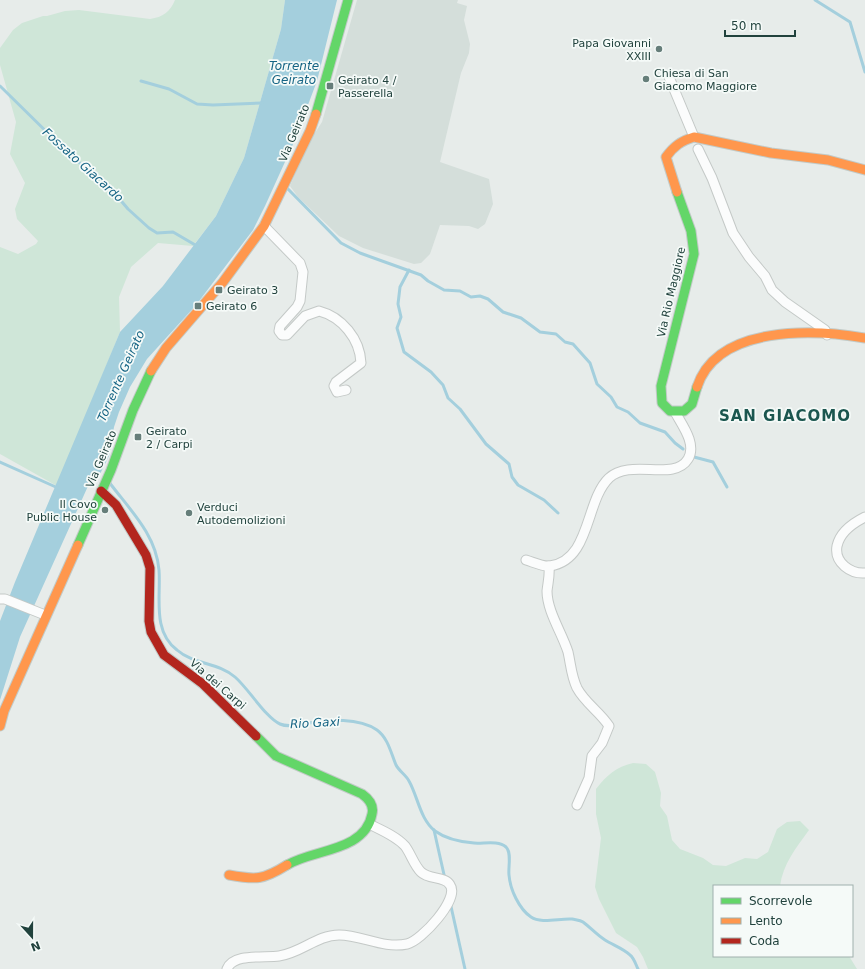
<svg xmlns="http://www.w3.org/2000/svg" width="865" height="969" viewBox="0 0 865 969" font-family="'DejaVu Sans',sans-serif">
  <style>
    .built { fill: #d4deda }
    .green { fill: #cfe6d8 }
    .water { fill: #a4cfdd }
    .lines { fill: none; stroke-linecap: round; stroke-linejoin: round }
    .stream { stroke: #a4cfdd; stroke-width: 3 }
    .street-casing { stroke: #c4c9c7; stroke-width: 11 }
    .fast-casing { stroke: #c2cac7; stroke-width: 11 }
    .slow-casing { stroke: #c2cac7; stroke-width: 11 }
    .jam-casing { stroke: #c2cac7; stroke-width: 11 }
    .street { stroke: #fbfcfc; stroke-width: 9 }
    .fast { stroke: #63d668; stroke-width: 9 }
    .slow { stroke: #ff974d; stroke-width: 9 }
    .jam { stroke: #b3261e; stroke-width: 9 }
    .poi-dot { fill: #667e7a; stroke: #f5faf8; stroke-width: 1.5 }
    .labels { text-anchor: middle; stroke-width: 3.5; stroke-linejoin: round; paint-order: stroke }
    .poi-label { font-size: 11px; fill: #21423d; stroke: #f5faf8; text-anchor: start }
    .street-label { font-size: 11px; fill: #21423d; stroke: #f5faf8 }
    .water-label { font-size: 12px; font-style: italic; fill: #156484; stroke: #f5faf8 }
    .district-label { font-size: 15px; font-weight: bold; letter-spacing: 1px; fill: #1b564f; stroke: #f5faf8 }
  </style>
  <rect width="100%" height="100%" fill="#e7ecea"/>
  <path class="built" d="M357,0H458L457,3L467,6L464,20L470,44L469,53L461,73L440,162L489,179L493,204L485,224L478,229L469,226L440,225L430,254L421,263L414,264L363,248L339,236L298,197L290,186L308,144L322,122Z"/>
  <g class="green">
    <path d="M175,0H285L281,29L244,158L216,216L193,246L158,243L131,267L119,297L120,332L57,486L0,454V247L18,254L36,244L38,241L17,219L15,209L25,183L10,154L16,122L0,65V48L13,30L22,23L43,16H47L65,11L79,10L150,19C163,17 170,12 175,0Z"/>
    <path d="M633,763L646,764L655,772L661,793L660,806L667,816L672,840L680,849L703,858L713,865L726,866L745,858L757,859L768,852L777,829L787,822L800,821L809,830C796,848 783,864 780,886H714V956H849L857,969H648L643,957L637,947L616,933L599,899L595,887L601,838L596,814V789C607,775 616,767 633,763Z"/>
  </g>
  <path class="water" d="M285,0H337L317,81L294,142L265,206L253,230L196,305L147,359L130,387L119,412L114,427L109,456L99,476L93,475L20,637L0,700V621L15,582L120,332L163,286L216,216L244,158L281,29Z"/>
  <g class="lines">
    <g class="stream">
      <path d="M815,0L850,22L865,72"/>
      <path d="M141,81L169,89L197,104L213,105L262,103"/>
      <path d="M0,86L61,146L83,166L106,183L128,209L149,228L157,233L173,232L197,246"/>
      <path d="M288,189L341,243L360,253L421,275L428,281L444,290L460,291L471,297L480,296L488,299L503,312L521,318L540,332L556,334L565,342L573,344L590,363L597,384L611,397L617,407L628,412L640,423L665,432L675,443L683,449"/>
      <path d="M409,270L400,287L398,304L401,317L397,328L404,352L431,372L443,385L448,398L460,409L486,444L509,464L512,477L518,485L544,500L558,513"/>
      <path d="M694,457L713,462L727,487"/>
      <path d="M0,462L58,488"/>
      <path d="M109,482C129,509 156,534 159,570C161,597 152,631 177,650C194,665 218,662 235,677C248,688 266,718 280,724C289,728 300,724 309,723C329,720 358,717 377,730C388,738 391,753 396,765C399,771 406,775 409,781C418,797 420,819 435,831C446,839 461,842 474,843C483,844 498,840 506,847C512,853 508,867 509,875C510,889 519,909 531,917C541,924 560,918 572,919C576,920 580,920 583,922C591,928 597,935 605,940C613,945 624,949 630,955C634,958 636,965 638,969"/>
      <path d="M434,830L445,879"/>
      <path d="M450,902L465,969"/>
    </g>
    <g class="street-casing">
      <g id="street">
        <path d="M669,77L694,137"/>
        <path d="M698,149L712,178L733,233L749,257L765,276L772,290L785,302L825,330L827,335"/>
        <path d="M264,226L300,263L303,272L300,301L297,307L280,326L279,331L282,335H287L305,316L319,311C342,317 360,339 361,363L336,382L334,386L337,392L346,390"/>
        <path d="M865,517C853,523 840,532 837,546C834,563 851,574 865,573"/>
        <path d="M526,560C533,562 543,567 550,566C591,560 585,501 609,478C631,458 674,482 688,459C697,444 682,425 675,412"/>
        <path d="M549,566C550,575 548,582 547,591C547,611 562,633 568,652C571,665 571,675 577,688C585,703 600,712 609,726L602,743L592,756L589,778L577,805"/>
        <path d="M0,599H5L45,615"/>
        <path d="M227,969C233,953 264,958 279,956C301,953 317,935 339,935C362,935 383,949 407,944C421,941 460,899 450,885C445,876 429,880 421,872C414,865 411,854 405,846C396,836 381,830 369,824"/>
      </g>
    </g>
    <g class="fast-casing">
      <g id="fast">
        <path d="M316,114L348,0"/>
        <path d="M677,192L691,231L694,254L661,386L662,403L670,411H684L692,404L697,387"/>
        <path d="M78,545L111,470L133,410L151,371"/>
        <path d="M256,736L276,756L362,794C369,799 374,806 372,814C365,852 313,849 287,865"/>
      </g>
    </g>
    <g class="slow-casing">
      <g id="slow">
        <path d="M677,192L666,157C674,146 681,141 694,137L771,153L828,160L865,170"/>
        <path d="M151,371L166,348L223,282L264,226L310,131L316,114"/>
        <path d="M697,387C717,325 813,329 865,338"/>
        <path d="M0,726L4,711L78,545"/>
        <path d="M229,875C256,880 263,880 287,865"/>
      </g>
    </g>
    <g class="jam-casing">
      <path id="jam" d="M101,491L116,505L146,555L150,568L149,621L151,632L164,655L203,684L256,736"/>
    </g>
    <use href="#street" class="street"/>
    <use href="#fast" class="fast"/>
    <use href="#slow" class="slow"/>
    <use href="#jam" class="jam"/>
  </g>
  <g class="poi-dot">
    <circle cx="659" cy="49" r="4"/>
    <circle cx="646" cy="79" r="4"/>
    <rect x="326" y="82" width="8" height="8" rx="2"/>
    <rect x="215" y="286" width="8" height="8" rx="2"/>
    <rect x="194" y="302" width="8" height="8" rx="2"/>
    <rect x="134" y="433" width="8" height="8" rx="2"/>
    <circle cx="105" cy="510" r="4"/>
    <circle cx="189" cy="513" r="4"/>
  </g>
  <g class="labels">
    <g class="poi-label">
      <text x="651" y="47" text-anchor="end">Papa Giovanni<tspan x="651" dy="13">XXIII</tspan></text>
      <text x="654" y="77">Chiesa di San<tspan x="654" dy="13">Giacomo Maggiore</tspan></text>
      <text x="338" y="84">Geirato 4 /<tspan x="338" dy="13">Passerella</tspan></text>
      <text x="227" y="294">Geirato 3</text>
      <text x="206" y="310">Geirato 6</text>
      <text x="146" y="435">Geirato<tspan x="146" dy="13">2 / Carpi</tspan></text>
      <text x="97" y="508" text-anchor="end">Il Covo<tspan x="97" dy="13">Public House</tspan></text>
      <text x="197" y="511">Verduci<tspan x="197" dy="13">Autodemolizioni</tspan></text>
    </g>
    <g class="street-label">
      <text transform="translate(294 133) rotate(-67)" y="4">Via Geirato</text>
      <text transform="translate(671 292) rotate(-77)" y="4">Via Rio Maggiore</text>
      <text transform="translate(101 459) rotate(-67)" y="4">Via Geirato</text>
      <text transform="translate(218 684) rotate(41)" y="4">Via dei Carpi</text>
    </g>
    <g class="water-label">
      <text x="294" y="70">Torrente<tspan x="294" dy="14">Geirato</tspan></text>
      <text transform="translate(83 165) rotate(42)" y="4">Fossato Giacardo</text>
      <text transform="translate(121 376) rotate(-66)" y="4">Torrente Geirato</text>
      <text transform="translate(315 723) rotate(-3)" y="4">Rio Gaxi</text>
    </g>
    <g class="district-label">
      <text x="785" y="421">SAN GIACOMO</text>
    </g>
  </g>
  <rect x="713" y="885" width="140" height="72" fill="#f5faf8" stroke="#a0b0ad"/>
  <rect x="721" y="898" width="20" height="6" fill="#63d668" stroke="#a0b0ad"/>
  <text x="749" y="905" font-size="12" fill="#21423d">Scorrevole</text>
  <rect x="721" y="918" width="20" height="6" fill="#ff974d" stroke="#a0b0ad"/>
  <text x="749" y="925" font-size="12" fill="#21423d">Lento</text>
  <rect x="721" y="938" width="20" height="6" fill="#b3261e" stroke="#a0b0ad"/>
  <text x="749" y="945" font-size="12" fill="#21423d">Coda</text>
  <g transform="translate(32 937) rotate(159)" stroke="#f5faf8" stroke-width="3" paint-order="stroke">
  <path d="M0-3L7 15L0 10L-7 15Z" fill="#21423d"/>
  <text y="-6" font-size="11" font-weight="bold" text-anchor="middle" fill="#21423d">N</text>
  </g>
  <path d="M725 30v6h70v-6" fill="none" stroke="#21423d" stroke-width="2"/>
  <text x="731" y="30" font-size="12" fill="#21423d" stroke="#f5faf8" stroke-width="3" paint-order="stroke">50 m</text>
</svg>
